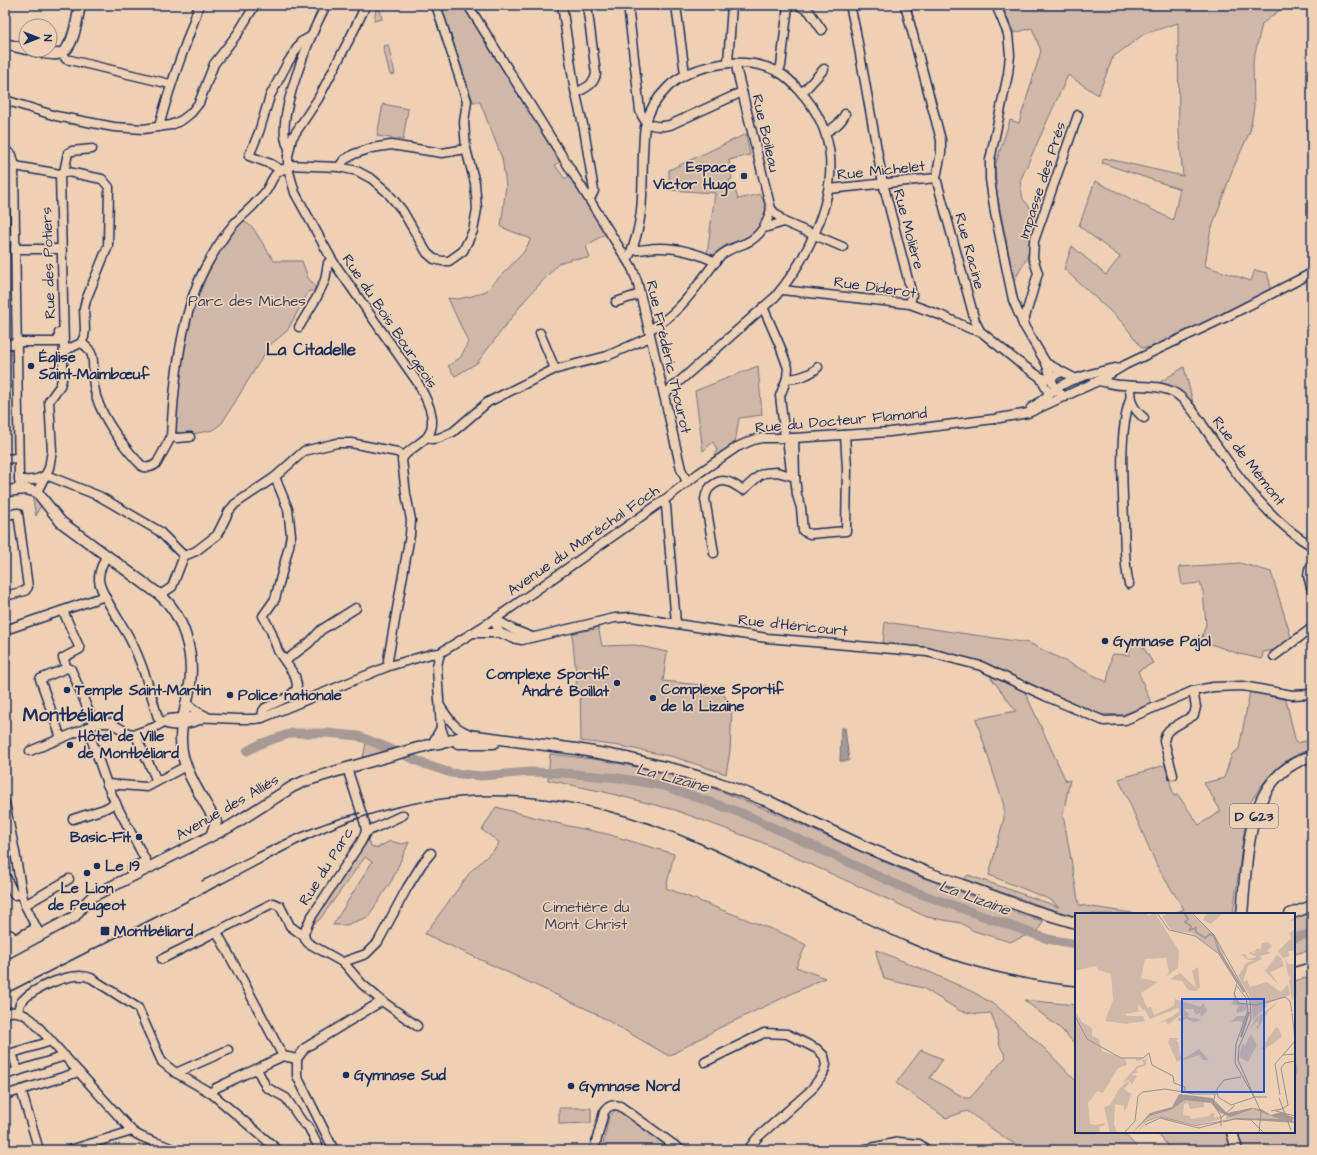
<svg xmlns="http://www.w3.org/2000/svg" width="1317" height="1155" viewBox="0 0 1317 1155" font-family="'Architects Daughter',sans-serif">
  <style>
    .green { fill: #cfb8a8; stroke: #757483 }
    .water { fill: #a69996; stroke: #6e6f80 }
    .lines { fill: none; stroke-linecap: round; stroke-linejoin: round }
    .river { stroke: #a69996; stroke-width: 9 }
    .minor-casing { stroke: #1b2f5e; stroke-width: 11 }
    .major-casing { stroke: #1b2f5e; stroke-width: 13 }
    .minor { stroke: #eed0b4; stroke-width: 8 }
    .major { stroke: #eed0b4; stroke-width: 10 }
    .rail { stroke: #1b2f5e; stroke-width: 1.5 }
    .poi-dot { fill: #1b2f5e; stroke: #eed0b4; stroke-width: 1.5 }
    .labels { text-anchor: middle; stroke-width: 3.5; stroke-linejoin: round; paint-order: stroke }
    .shield { fill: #eed0b4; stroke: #5a5f78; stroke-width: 1 }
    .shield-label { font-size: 14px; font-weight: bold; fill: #1b2f5e }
    .street-label { font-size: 15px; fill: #1b2f5e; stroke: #eed0b4 }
    .poi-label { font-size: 15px; font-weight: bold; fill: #1b2f5e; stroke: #eed0b4; text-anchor: start }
    .park-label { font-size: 15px; fill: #364469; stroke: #eed0b4 }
    .water-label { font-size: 16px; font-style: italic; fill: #374469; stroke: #eed0b4 }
    .quarter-label { font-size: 17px; font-weight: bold; fill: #1b2f5e; stroke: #eed0b4 }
    .district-label { font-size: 19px; font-weight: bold; fill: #1b2f5e; stroke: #eed0b4 }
    .inset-river { fill: none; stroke: #a69996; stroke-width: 2 }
    .inset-road { fill: none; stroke: #9a9092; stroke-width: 1 }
    .view { fill: #1d4ed8; fill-opacity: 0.15; stroke: #1d4ed8; stroke-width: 2 }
    .inset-edge { fill: none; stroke: #1b2f5e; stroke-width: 2 }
  </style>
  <rect width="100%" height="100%" fill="#eed0b4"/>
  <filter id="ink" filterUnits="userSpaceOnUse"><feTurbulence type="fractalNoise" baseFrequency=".025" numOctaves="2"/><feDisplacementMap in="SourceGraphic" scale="8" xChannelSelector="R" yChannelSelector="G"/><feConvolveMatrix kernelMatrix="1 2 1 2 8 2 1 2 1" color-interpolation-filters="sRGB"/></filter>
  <g filter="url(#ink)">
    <g class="green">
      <path d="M441,5H463L560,162L555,165L564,178H572L605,234L586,246L590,258L572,259L559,263L525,300L477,363L455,376L448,366L461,357L468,342L448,298L458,299L472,296L486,291L523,253L531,239L501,227L506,185L502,158L480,102H473Z"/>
      <path d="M1002,5H1286L1262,24L1253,62L1254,107L1250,131L1232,171L1210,233L1205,266L1251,281L1255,270L1267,273L1270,283V293L1153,347L1142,348L1122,322L1064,269L1072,246L1106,275L1120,257L1079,226L1095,181L1173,220L1180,189L1102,163L1104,158L1183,176L1179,133L1178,23L1144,34L1113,57L1098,95L1068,75L1020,181L1023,199L1039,218L1027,258L1014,281L996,189L995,166L1010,120L1019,123L1041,51L1032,28L1014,33Z"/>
      <path d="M376,9H380L382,19L374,21Z"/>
      <path d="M388,45L395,74L390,75L383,46Z"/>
      <path d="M383,104L408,109L403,140L377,136Z"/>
      <path d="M746,134L750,155L729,160L732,179L729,180L730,184L733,183L738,199L760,194L765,203L766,207L765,215L758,229L748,238L726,245L715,255L707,254L715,193L669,190V170Z"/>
      <path d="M241,219L253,228L274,261H302L308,278L315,286V291H309L287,331L270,345L222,423L213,430L188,435L173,431C182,350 187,284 241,219Z"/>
      <path d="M758,366L762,415L739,418L735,443L713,459L717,450L713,442L703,451L695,391Z"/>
      <path d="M1184,367L1195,410L1157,384Z"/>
      <path d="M32,495L34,496L42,505L38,510L36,516Z"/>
      <path d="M1240,563L1271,572L1292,640L1280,649L1263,652L1262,659L1239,654L1211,644H1200L1206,624L1203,592L1200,583L1182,585L1179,567Z"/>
      <path d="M885,622L1029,643L1107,682L1112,654L1129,655L1132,641L1140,642L1153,663L1138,671L1151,703L1122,715L1099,714L986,664L930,648L883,644Z"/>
      <path d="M598,626L602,646L635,645L667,652L663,681L719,687L732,708L730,751L726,774L674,757L620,746L581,741L580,689L573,688V685L577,684L572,633L595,629Z"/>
      <path d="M989,675L1024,690L1066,781L1070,780L1063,814L1079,905L1138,914H1076V918L964,879L968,875L1059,907L1051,900L989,875L1004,818V806L976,719L1016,711Z"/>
      <path d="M1250,691L1286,700L1296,743L1312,740V749C1283,756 1259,783 1247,810L1233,914H1173L1184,909L1158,868L1119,779L1165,765L1174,796L1178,795L1199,825L1221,811L1204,783L1224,778L1232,754L1239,749Z"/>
      <path d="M366,743L386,752L363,758Z"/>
      <path d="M550,754L600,760L647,769L705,785L763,808L905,871L1022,915L1043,921L1038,931L1010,942L974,931L961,923L927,917L761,842L675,810L604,792L548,780Z"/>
      <path d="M496,807L564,825L607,834L674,854L666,888L789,936L806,945L796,967L825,978L719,1028L669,1056L591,1011L425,934L471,871L496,848L499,842L482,830Z"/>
      <path d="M366,840L370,843L371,846L377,848L390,841L402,844L409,842L392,880L368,917L346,925H333L372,862L365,857L320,919L310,927L314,919Z"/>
      <path d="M1312,912V950L1294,954V918Z"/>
      <path d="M876,950L934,974L975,993L998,1007L1045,1049L1076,1081V1132H1123L1139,1150H1027L1008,1140L967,1111L946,1118L896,1083L921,1050L943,1059L930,1078L965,1098H970L1006,1057L1000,1046L995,1024L991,1013L978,1014L960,1011L923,988L884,979C882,970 876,958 876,950Z"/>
      <path d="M1312,976V1150H1172L1156,1132H1294V981Z"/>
      <path d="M1024,1000L1076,1005V1045L1061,1029Z"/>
      <path d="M559,1108H591V1123L559,1124Z"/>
      <path d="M617,1109L673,1150H602L609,1116Z"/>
    </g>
    <path class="water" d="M841,728H845L849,761H840Z"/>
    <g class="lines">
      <g class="river">
        <path d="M247,751L262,743L292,733H327L358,736L381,745L427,765L451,773L481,776L530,772L563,773L619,778L664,786L744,814L904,888L1048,939L1076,944"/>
        <path d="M1294,938L1312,933"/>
      </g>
      <g class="minor-casing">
        <g id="minor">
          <path d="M366,5L352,34L318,99L292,138L288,156V168L295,193L332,260L418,383C425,397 439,419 428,436C424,441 409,450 404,456L402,460L406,494L411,520L410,535L388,660L389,666"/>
          <path d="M468,5L632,268L637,281L649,330L681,469L687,482"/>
          <path d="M562,5L574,86L584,129L594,191L590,199"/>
          <path d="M628,5L640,111C645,126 654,128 670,125L742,92"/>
          <path d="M676,5L685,74"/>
          <path d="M798,5L809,11L822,30"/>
          <path d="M850,5L856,32L883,183L912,295L910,304"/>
          <path d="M905,5L941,140V153L936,178L938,185L975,321L980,331"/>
          <path d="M996,5L1008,34L1010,55L1008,74L990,160V179L995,213L1013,300L1023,324L1046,363L1055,389L1065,397"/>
          <path d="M62,53L66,59L170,84"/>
          <path d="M728,63L732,5"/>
          <path d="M778,72L781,66L788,5"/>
          <path d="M576,93C585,88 594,85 596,74L587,5"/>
          <path d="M802,93L824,69"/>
          <path d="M5,100L56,116L114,127L143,129L171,125L182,120L191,113L199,103L214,64L238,33L255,5"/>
          <path d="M159,127C169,85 186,46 199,5"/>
          <path d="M825,132C833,129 842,122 845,114"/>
          <path d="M289,148C271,124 313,30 326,5"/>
          <path d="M5,150L12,155L15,166"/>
          <path d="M288,165L339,167L344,160L354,154L372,148L391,145L442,153L466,149"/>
          <path d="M15,166L14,171L19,477L20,489"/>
          <path d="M15,166L60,174L68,172L102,179L109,187L108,246L86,300L84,309L85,330L84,337L81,343L64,351"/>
          <path d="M339,167L357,171L372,179L387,192L402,210L427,253L434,259L442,261H449L463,251L473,231L477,209L475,183L466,149L464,122L467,101L436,5"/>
          <path d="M281,170L271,164L249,156L259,132L270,96L287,64L301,42L310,37"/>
          <path d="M64,172L68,153L72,151L92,149"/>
          <path d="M829,189L936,178"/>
          <path d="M771,209L784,222L843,247"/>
          <path d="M764,228L784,222"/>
          <path d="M15,249H61"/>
          <path d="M632,250C641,251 649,248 657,248C678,247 697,253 716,262"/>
          <path d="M627,259C632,253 634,244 636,237C644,210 642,180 643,153C644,143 643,133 646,123C649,110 658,97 668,87C682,73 703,67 722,64C740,61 762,63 778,72C786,76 793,83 799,90C838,132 837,179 816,230C806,254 792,277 775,297L664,395"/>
          <path d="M782,290L910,304L940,315L971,329L980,331L1017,361L1040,377L1047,379L1062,372"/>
          <path d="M616,302L640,294"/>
          <path d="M763,307L780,346L788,368L787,378L780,396L785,438"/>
          <path d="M1023,324L1038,273L1033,258L1034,241L1078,115"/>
          <path d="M299,327L317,297L325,280L328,263L332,260"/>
          <path d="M649,330C681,314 698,283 720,256C728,249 736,247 746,243C761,236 767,224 771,209L737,71L736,63"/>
          <path d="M540,333L555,369"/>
          <path d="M81,343C96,351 93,364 93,378C93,383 95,390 96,396C103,420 126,450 143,467C149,468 153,467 157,463L171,437L177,438L190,437"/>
          <path d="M5,345L22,342H59V333"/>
          <path d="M1046,363L1076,379"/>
          <path d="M1040,377L1049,394"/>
          <path d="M787,378C796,380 812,374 818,367"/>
          <path d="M1098,381C1106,382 1114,385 1122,385C1139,387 1159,384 1175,393C1191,403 1204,428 1215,443C1241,481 1271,522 1312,546"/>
          <path d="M1130,386C1130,401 1132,408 1144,418"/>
          <path d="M1031,408C1043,401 1052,390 1064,384C1078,376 1100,372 1115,368"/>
          <path d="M428,436L432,439L439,438L453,432L488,402L553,370L607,356L650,337"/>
          <path d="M171,437C174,382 181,306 210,259C217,247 225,234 234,224C242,215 251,209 258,200C261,197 264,194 266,191C273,180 273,171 288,168"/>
          <path d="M789,438L788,446L791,471"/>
          <path d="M794,438L795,477L797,495L801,508L803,531L810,534L846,531L847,469L845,435"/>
          <path d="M5,459L18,458"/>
          <path d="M46,475L99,496L159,531L184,556"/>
          <path d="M19,479C29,482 37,480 46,475"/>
          <path d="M37,492L49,468L52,451L49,401L60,386L62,380L64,346L60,174"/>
          <path d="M663,501L666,506L676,623"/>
          <path d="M5,515L18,513L28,587L25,591L5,596"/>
          <path d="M714,553L705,499C706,492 708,488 713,485C724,476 733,484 743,490L760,475L765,473L777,472L795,477"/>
          <path d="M106,556C103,563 98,572 99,580C100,594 123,625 130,639C143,664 150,691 158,718C169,731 185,724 200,720"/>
          <path d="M1312,568L1309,569L1308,576L1312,591"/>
          <path d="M1129,584C1124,565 1125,543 1124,523C1123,484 1118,437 1130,399"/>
          <path d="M160,595L172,587L184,556L196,551L217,535L229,511L235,504L275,477L304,451L337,443H351L397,452L404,456"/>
          <path d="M63,611L80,649L63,658L67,668L71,669L94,724"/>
          <path d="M495,619L496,625L500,633L512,638L522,640L606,620L615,618L632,617L767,638L927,652L981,666L1045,696L1104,721L1125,720L1193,691L1213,687L1243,686L1292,695L1312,694"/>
          <path d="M495,619L514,630L532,637"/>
          <path d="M5,630L105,596"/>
          <path d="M475,633H500"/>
          <path d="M440,653L437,666L438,685L441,728L446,742"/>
          <path d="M1274,656L1312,628"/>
          <path d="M285,661L309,643L321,630L356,608"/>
          <path d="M187,703L193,709L206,716"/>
          <path d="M440,706C451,722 455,730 474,735"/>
          <path d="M262,718L263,711L265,708L288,697L296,690L297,685L295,676L278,651L271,631L263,616L275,599L289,546L291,535L288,509L275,477"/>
          <path d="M87,727L107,784L117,806L146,861L133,867L130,877"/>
          <path d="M135,734L157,781"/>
          <path d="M61,738L40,679L67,668"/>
          <path d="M432,744L441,728"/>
          <path d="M30,751L99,723H111L128,733L135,734L155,727L169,719L191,717L239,719H255L262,718L389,666L431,654L440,653L495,619L663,501L699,473L737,447L753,440L762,438H794L890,432L994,419L1028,413L1098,381L1125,365L1224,318L1312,273"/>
          <path d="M347,768L365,824L366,832L361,842L310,919L304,933L305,939L308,943L344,963L362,984L382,1001L417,1026"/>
          <path d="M1173,775L1164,741L1166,734L1169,730L1194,715L1196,707L1193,691"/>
          <path d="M107,784L147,787L186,766"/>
          <path d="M5,803L15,852L22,894L25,905L40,935"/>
          <path d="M73,819L104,809L116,803"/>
          <path d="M366,832L403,815"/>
          <path d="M5,875L14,895L22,894"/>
          <path d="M25,905L69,879"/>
          <path d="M217,932L283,1056"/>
          <path d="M5,933L11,935L13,940"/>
          <path d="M5,944L36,928"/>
          <path d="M162,959L273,903L280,906L290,926L301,934L304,933"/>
          <path d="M344,963L346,961L366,954L378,942L407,888L422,864L431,853"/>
          <path d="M18,1011C19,1008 19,1005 21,1002C33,988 73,970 91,978L138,1008L162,1062L176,1073L211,1093L278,1150"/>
          <path d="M5,1013C16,1010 23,1013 32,1020L132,1131C144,1141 161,1142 174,1150"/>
          <path d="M705,1062L764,1033L787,1034L817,1049L824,1056L826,1065L823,1074L811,1090L757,1138L748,1150"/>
          <path d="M257,1069L266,1087L286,1098L303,1123L308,1126L320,1150"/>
          <path d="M18,1071L12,1053L52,1041"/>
          <path d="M176,1073L228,1050"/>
          <path d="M5,1075L65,1056"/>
          <path d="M21,1090L39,1150"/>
          <path d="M211,1093L216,1088L283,1056L297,1059"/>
          <path d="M5,1095L79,1072"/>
          <path d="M70,1150L132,1131"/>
          <path d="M334,1150L297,1076V1059L305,1048L382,1001"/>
          <path d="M594,1150L604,1112C608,1106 612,1104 620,1106L681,1150"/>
          <path d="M862,1150L899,1142L919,1144L927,1150"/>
        </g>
      </g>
      <g class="major-casing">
        <g id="major">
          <path d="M5,44L26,49"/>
          <path d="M32,50C40,52 49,55 57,54C74,53 77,18 80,5"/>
          <path d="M5,491L26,489L37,492L61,522L160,595C184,615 194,654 190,684C187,707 178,728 182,751C186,775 204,800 216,822L211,836"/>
          <path d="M458,743H494"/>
          <path d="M1242,914C1248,856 1244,776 1312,756"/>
          <path d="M1290,914L1312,906"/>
          <path d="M5,954L74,917L81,908L93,896L231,826L292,787L305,781L347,768L432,744L446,742L458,738L476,736L576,749L627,758L677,770L719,783L770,802L863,846L926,872L1029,909L1076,923"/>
          <path d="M1232,1132L1237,1150"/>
        </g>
      </g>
      <use href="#minor" class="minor"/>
      <use href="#major" class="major"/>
      <g class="rail">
        <path d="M202,881C254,855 303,827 360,813"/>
        <path d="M1294,967L1312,962"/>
        <path d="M5,994C77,957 149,920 221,884C267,861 313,833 362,817C487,776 605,798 721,853C761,872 801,892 841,911C881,930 920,950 963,963C1000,974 1038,982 1076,986"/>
      </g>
    </g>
  </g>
  <g class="poi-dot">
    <circle cx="744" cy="176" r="4"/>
    <circle cx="31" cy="366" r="4"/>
    <circle cx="1105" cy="641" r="4"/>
    <circle cx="617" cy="683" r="4"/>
    <circle cx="67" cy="690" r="4"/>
    <circle cx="230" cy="695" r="4"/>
    <circle cx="653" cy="698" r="4"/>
    <circle cx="70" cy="745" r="4"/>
    <circle cx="139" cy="837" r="4"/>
    <circle cx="97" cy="866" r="4"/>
    <circle cx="87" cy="873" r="4"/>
    <rect x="100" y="926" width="10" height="10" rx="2"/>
    <circle cx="346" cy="1075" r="4"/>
    <circle cx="571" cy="1086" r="4"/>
  </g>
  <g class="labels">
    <rect class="shield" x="1230" y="804" width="48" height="24" rx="3"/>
    <g class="shield-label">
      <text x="1254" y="821">D 623</text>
    </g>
    <g class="street-label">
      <text transform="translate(766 133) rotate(77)" y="5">Rue Boileau</text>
      <text transform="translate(881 170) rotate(-6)" y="5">Rue Michelet</text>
      <text transform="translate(1042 180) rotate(-72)" y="5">Impasse des Prés</text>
      <text transform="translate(909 229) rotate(75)" y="5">Rue Molière</text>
      <text transform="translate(970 251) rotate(75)" y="5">Rue Racine</text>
      <text transform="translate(48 263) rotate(-92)" y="5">Rue des Potiers</text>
      <text transform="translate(875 287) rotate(8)" y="5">Rue Diderot</text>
      <text transform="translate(390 321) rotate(56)" y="5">Rue du Bois Bourgeois</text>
      <text transform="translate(669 357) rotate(77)" y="5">Rue Frédéric Thourot</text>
      <text transform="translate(841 420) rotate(-5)" y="5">Rue du Docteur Flamand</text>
      <text transform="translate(1249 461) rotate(52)" y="5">Rue de Mémont</text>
      <text transform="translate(583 540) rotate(-35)" y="5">Avenue du Maréchal Foch</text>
      <text transform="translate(793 625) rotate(6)" y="5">Rue d'Héricourt</text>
      <text transform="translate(227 807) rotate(-30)" y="5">Avenue des Alliés</text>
      <text transform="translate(326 866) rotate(-58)" y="5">Rue du Parc</text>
    </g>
    <g class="poi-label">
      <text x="736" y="172" text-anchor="end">Espace<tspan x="736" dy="17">Victor Hugo</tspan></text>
      <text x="39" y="362">Église<tspan x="39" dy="17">Saint-Maimbœuf</tspan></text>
      <text x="1113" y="646">Gymnase Pajol</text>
      <text x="609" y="679" text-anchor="end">Complexe Sportif<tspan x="609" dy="17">André Boillat</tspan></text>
      <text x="661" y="694">Complexe Sportif<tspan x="661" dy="17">de la Lizaine</tspan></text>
      <text x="75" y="695">Temple Saint-Martin</text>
      <text x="238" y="700">Police nationale</text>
      <text x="78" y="741">Hôtel de Ville<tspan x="78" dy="17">de Montbéliard</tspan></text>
      <text x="131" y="842" text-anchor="end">Basic-Fit</text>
      <text x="105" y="871">Le 19</text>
      <text x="87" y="893" text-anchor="middle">Le Lion<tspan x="87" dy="17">de Peugeot</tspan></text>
      <text x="114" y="936">Montbéliard</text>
      <text x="354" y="1080">Gymnase Sud</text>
      <text x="579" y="1091">Gymnase Nord</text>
    </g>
    <g class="park-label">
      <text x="247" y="306">Parc des Miches</text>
      <text x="586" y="912">Cimetière du<tspan x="586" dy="17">Mont Christ</tspan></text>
    </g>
    <g class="water-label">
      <text transform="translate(673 777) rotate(15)" y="6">La Lizaine</text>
      <text transform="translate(975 897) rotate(20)" y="6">La Lizaine</text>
    </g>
    <g class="quarter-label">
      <text x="311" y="355">La Citadelle</text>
    </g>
    <g class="district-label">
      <text x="73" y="721">Montbéliard</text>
    </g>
  </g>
  <g transform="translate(1075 913)">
    <rect width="220" height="220" fill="#eed0b4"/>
    <path d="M0,0H71L73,3L80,0L104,38L103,55L91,63L94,59L91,45L70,46L66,65L83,69L66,80L72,95L76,94L79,102L95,95L99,92L100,86L126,94L128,89L132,98L126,104L125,100L120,102L122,96L119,101V96H109L114,101L113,104L127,107L119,109L111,106L105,109L102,106L107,104L105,102L93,112L91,108L82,111L98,103L104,98L103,95L75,106L70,97H68L63,91V97L66,98L50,101L52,103H68L70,108L51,111L30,108L38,87L36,61L23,57L21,53L0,58ZM93,0H116L139,22L149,41L147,43L116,20L97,18L87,4ZM132,0H151L147,1L136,11L128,7ZM220,3V38H213L214,43L208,45L203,38L216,25L214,20L219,17L220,7L215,8ZM193,29L197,33L192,38L196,40L185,43L187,46L173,53L168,69L172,67L175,74L192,69L206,79L213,71L215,82L191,91L192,93L178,107L176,86L162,61L164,62L171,50L180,47H173L166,41H170L173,46L182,44L173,40L180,38L177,40L179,41L181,36H186L187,30ZM202,42L206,45L209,53L195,59L204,72L190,58ZM210,46L213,51H220V82L217,88L214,68L216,64L213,62ZM123,54L125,75L122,76L123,78L113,77L107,68L95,66L105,60L121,75L117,58ZM158,78L162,89L172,92V100L169,111L165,108L155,109L162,103H171L172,97L162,100L161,97L164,93L156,91L159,87ZM204,88L193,99L183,116L181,114L184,111L182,108L174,117L181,105ZM0,98L7,109L17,115V123L24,126L27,138L50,146L52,152L43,155L28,180L22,178L13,190L15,211L22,212L29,210L30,212L24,214L25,220H0ZM201,114L204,116L207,124L190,136H186ZM176,121L182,132L173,149L164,144L167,131L170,132ZM95,125H104L101,128L103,129L106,146L102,149L93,129ZM124,136L134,147H128L124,142L103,149ZM72,143L71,152L63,155L61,157L63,159L56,162L62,163L57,171L53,167L47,170L62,153L69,151L67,147L61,148V145L70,147ZM53,168L54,170L49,176L56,181L52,194L49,199V193L40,191L39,211L42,220H35L29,194L35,192L44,176ZM108,187L113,186L136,190L129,189V194L115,196L113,190L109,191L108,202L115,203L116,206L134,203L136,200H139V205L145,203L146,206L120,212L85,203L70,208L60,220L75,203L96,197ZM178,196L204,206H151V202H159Z" fill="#cfb8a8"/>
    <path d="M104,181L137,185L152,200L176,195L186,196L196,202L206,199L220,205L217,207L220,210L162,206L121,213L84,204L71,209L62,220L71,208L85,203L120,212L163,205L204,206L178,196L155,204L144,199L136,190L110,187L96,197L75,203L57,220L75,200L97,194Z" fill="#a69996"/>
    <path class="inset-river" d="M109,0L113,6L110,9L116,13L115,17L121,15V19L130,25L135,21L139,23L144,38L169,79M166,124L174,99"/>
    <path class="inset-road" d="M82,0L94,17L120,23L144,41L162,70L159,81M117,0L139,22L175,87L176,106L164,134L163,147L186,199L184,220M162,73L171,85L173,97L161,131L160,150L179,184H192M159,80L163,90L181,92L210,84L215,88L217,99M217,100L220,126M0,103L12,126L46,145H68L74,140M74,140L77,152L98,163L99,170L110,174V179M208,142L220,141M166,164L149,167L142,176L143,184L156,192L180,184M140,181L138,191L146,203V213M205,182L200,151L220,128M204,185L216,217M196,198L207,196L213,192L206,155L210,150L220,148M201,198L220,203M146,205L160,192M148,209L160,206L176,207L189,220M70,212L85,205L124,215L146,209M49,220L60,208L63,183L68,179L90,176L119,181H142"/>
    <path class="view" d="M107,86H189V179H107Z"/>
    <rect width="220" height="220" class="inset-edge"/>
  </g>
  <rect width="1317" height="1155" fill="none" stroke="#eed0b4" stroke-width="20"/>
  <rect x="10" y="10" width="1297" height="1135" fill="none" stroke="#1b2f5e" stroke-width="1.5" filter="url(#ink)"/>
  <g transform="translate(38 38) rotate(90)"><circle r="19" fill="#eed0b4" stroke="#9a9092"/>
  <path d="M0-3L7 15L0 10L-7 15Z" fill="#1b2f5e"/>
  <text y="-6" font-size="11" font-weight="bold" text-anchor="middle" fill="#1b2f5e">N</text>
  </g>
</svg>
